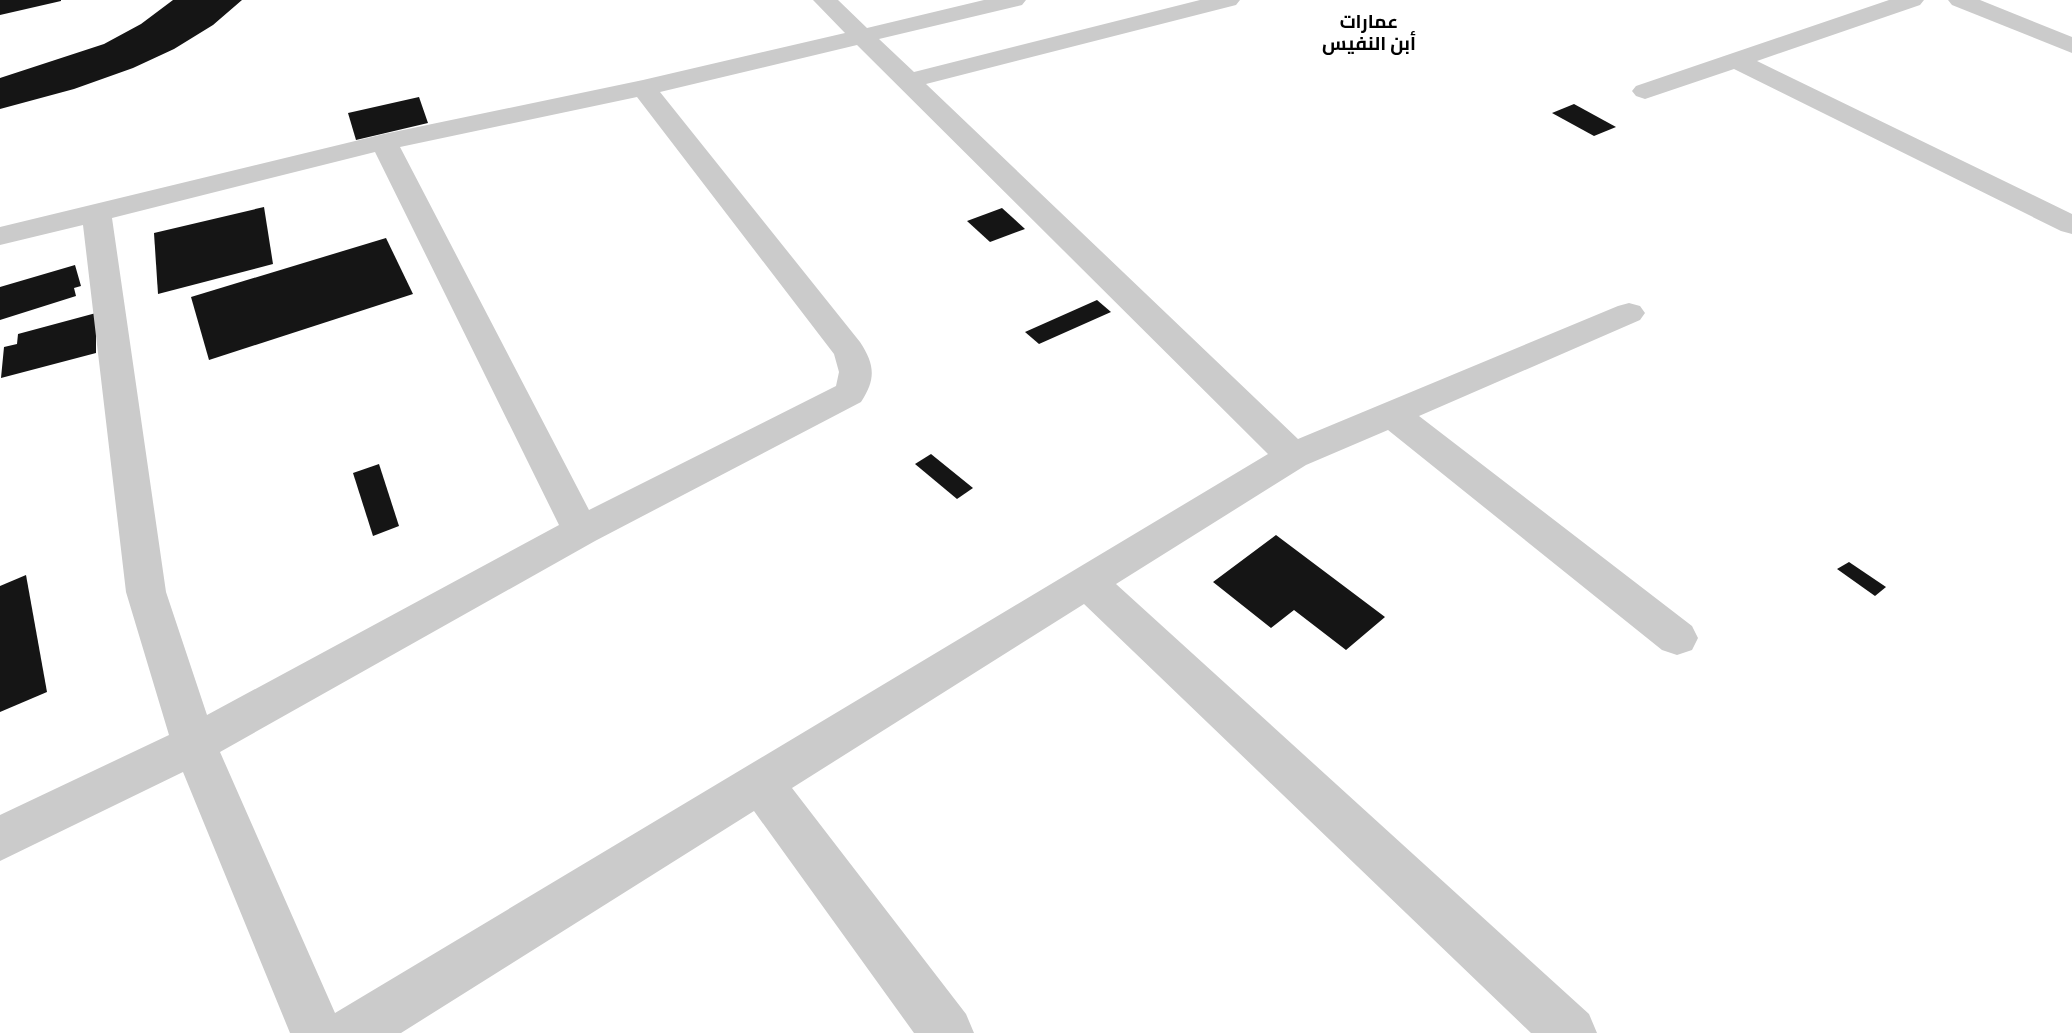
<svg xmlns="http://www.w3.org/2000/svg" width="2072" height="1033" viewBox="0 0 2072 1033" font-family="'Fira Sans Condensed',Cairo,sans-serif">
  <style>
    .building { fill: #151515 }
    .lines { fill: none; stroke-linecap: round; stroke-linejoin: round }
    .minor { fill: #cbcbcb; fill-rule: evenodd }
    .labels { text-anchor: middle; stroke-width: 7; stroke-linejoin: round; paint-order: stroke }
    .far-neighbourhood-label { font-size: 19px; font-weight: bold; fill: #000; stroke: #fff }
  </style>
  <rect width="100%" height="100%" fill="#fff"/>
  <g class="building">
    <path d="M0,0H61V1L0,15Z"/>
    <path d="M173,0H242L213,25L174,49L133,68L74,89L0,109V78L104,44L141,24Z"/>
    <path d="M419,97L428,123L356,140L348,113Z"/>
    <path d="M1574,104L1616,127L1594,136L1552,113Z"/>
    <path d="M264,207L273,264L158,294L154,233Z"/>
    <path d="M1002,208L1025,229L990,242L967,221Z"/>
    <path d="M386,238L413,294L209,360L191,297Z"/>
    <path d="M75,265L81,286L74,288L76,296L0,320V287Z"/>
    <path d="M1097,300L1111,312L1039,344L1025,332Z"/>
    <path d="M96,313V353L1,378L4,347L17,344L18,334Z"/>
    <path d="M931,454L973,488L957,499L915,464Z"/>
    <path d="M379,464L399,526L373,536L353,473Z"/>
    <path d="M1276,535L1385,617L1346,650L1294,610L1271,628L1213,582Z"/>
    <path d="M1849,562L1886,587L1875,596L1837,569Z"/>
    <path d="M26,575L47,692L0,712V586Z"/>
  </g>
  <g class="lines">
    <g class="minor">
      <path d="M813,0H838L867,28L984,0H1026L1022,5L879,39L914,72L1200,0H1240L1236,5L926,84L1298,439L1618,306L1629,303L1640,306L1645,313L1640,320L1419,416L1692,626L1698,638L1692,650L1677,655L1662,650L1388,430L1306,465L1116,584L1589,1014L1597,1033H1531L1084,604L792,788L966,1014L974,1033H914L754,811L401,1033H290L183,772L0,861V815L169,735L126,592L83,225L0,245V227L384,134L643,80L845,33ZM857,45L1268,454L335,1013L220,752L595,541L861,402C876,379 875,365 860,342L660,92ZM637,97L834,354L839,372L836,386L589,510L400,147ZM375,152L559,525L207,715L166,592L112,218Z"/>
      <path d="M1889,0H1924L1920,5L1757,61L2072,214V234L2061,231L1734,69L1645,99L1636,96L1632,91L1636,86Z"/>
      <path d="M1948,0H1980L2072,37V53L1952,5Z"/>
    </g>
  </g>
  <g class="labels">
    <g class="far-neighbourhood-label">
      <text x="1369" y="28">عمارات<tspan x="1369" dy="22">أبن النفيس</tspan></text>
    </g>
  </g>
</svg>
